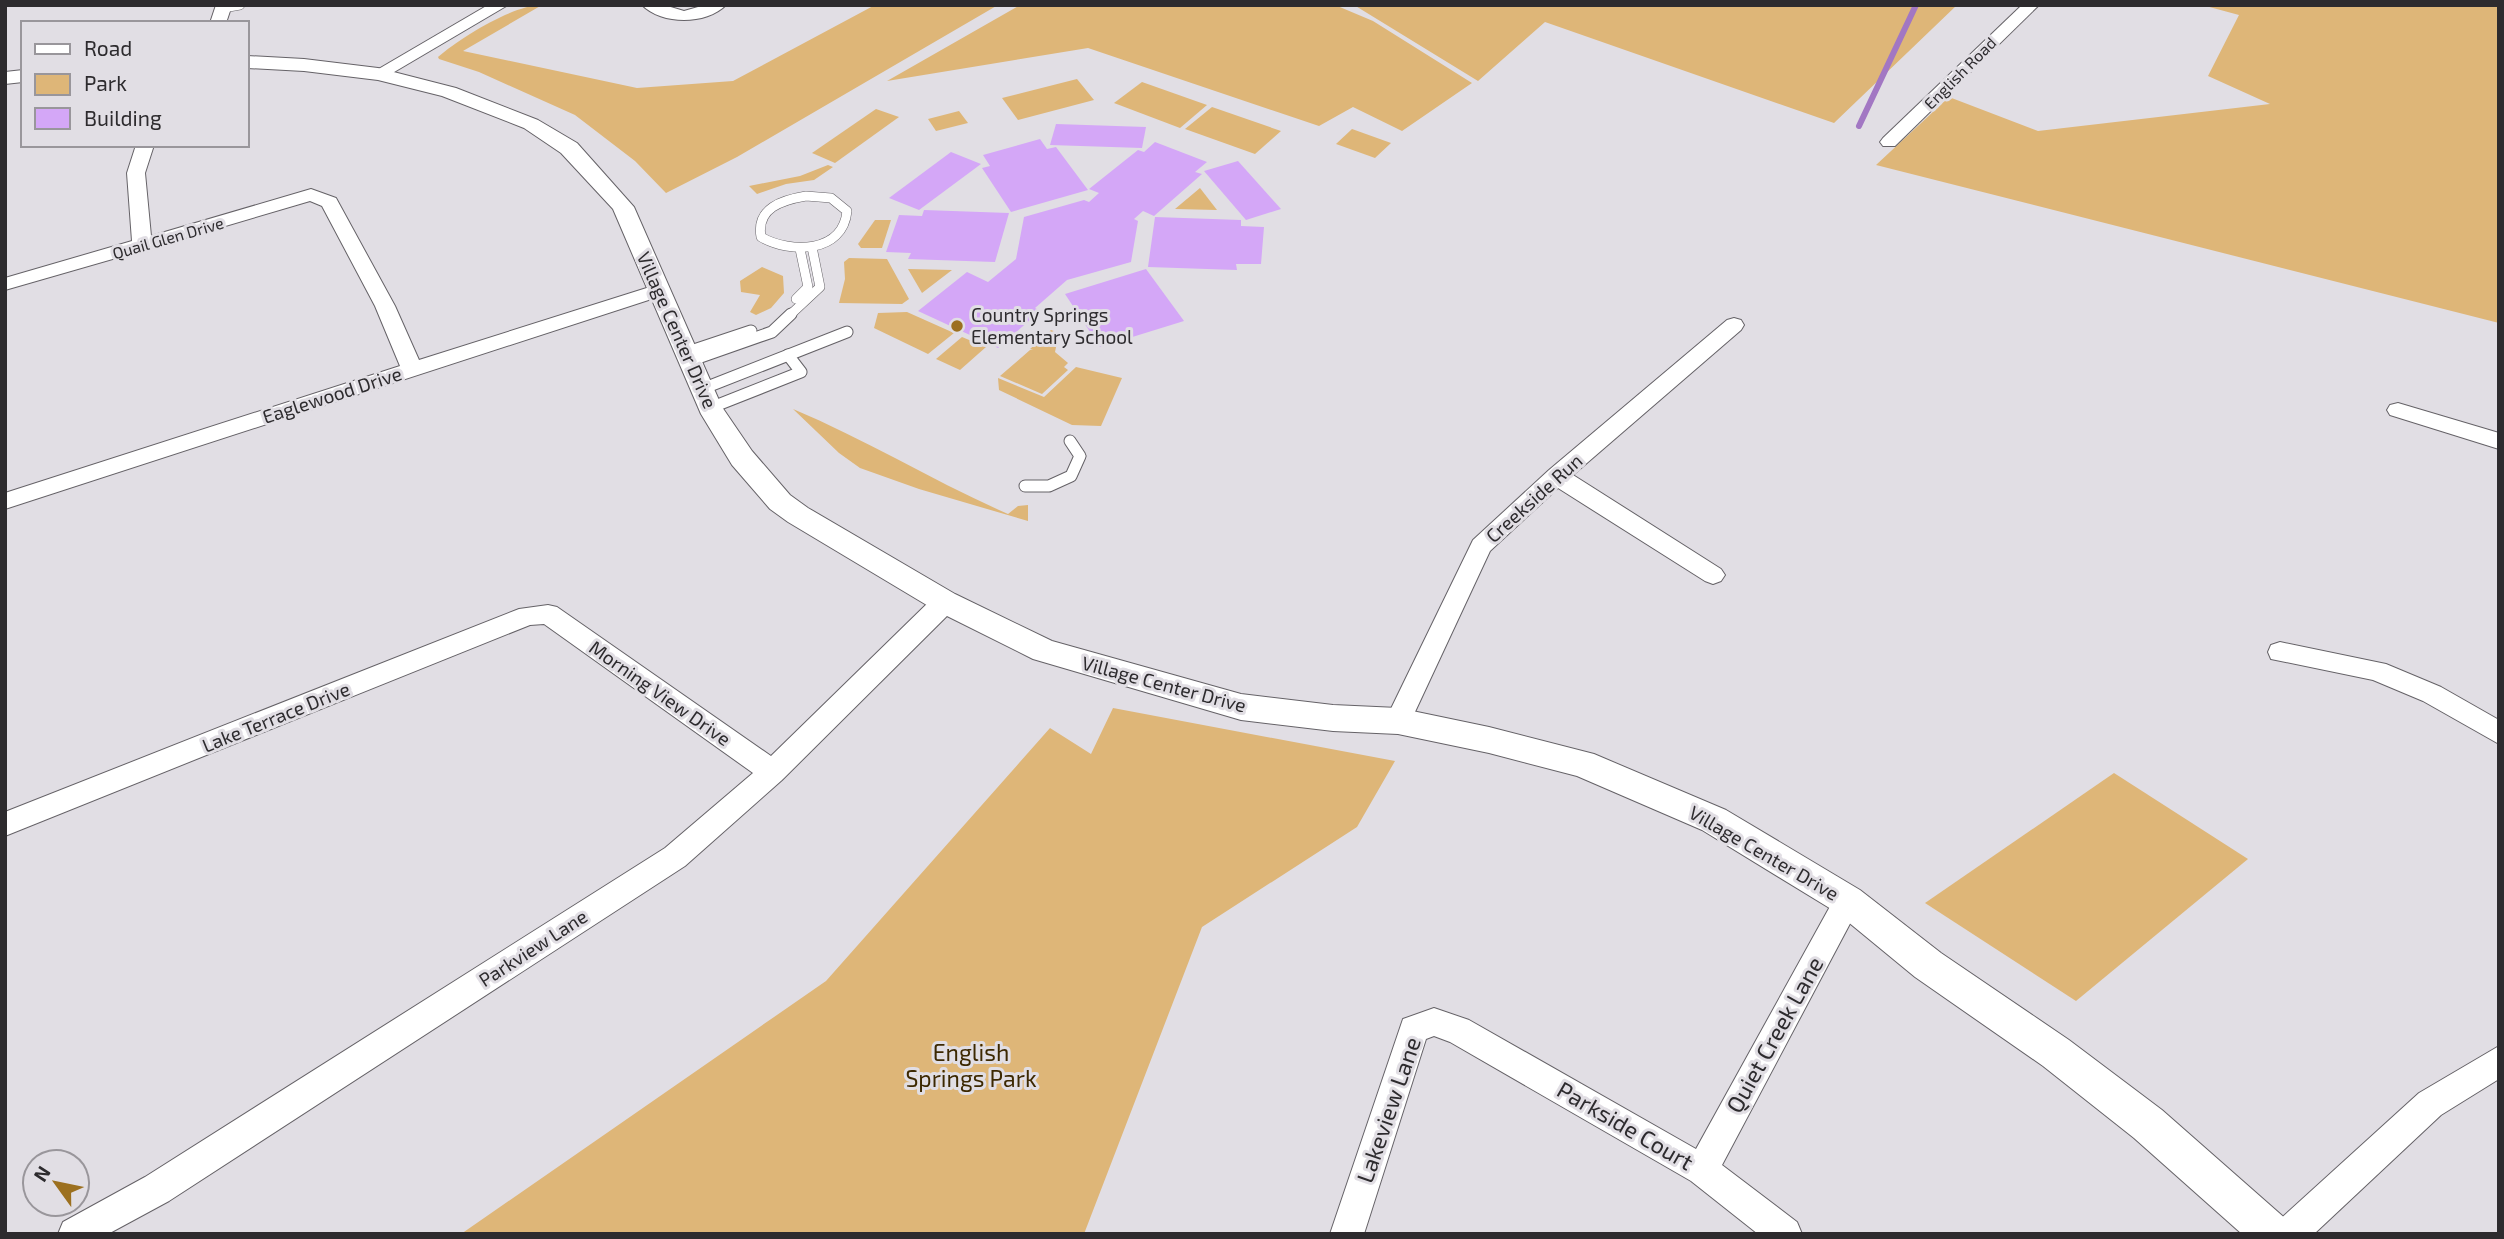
<svg xmlns="http://www.w3.org/2000/svg" width="2504" height="1239" viewBox="0 0 2504 1239" font-family="'Exo 2',sans-serif">
  <style>
    .green { fill: #deb678 }
    .lines { fill: none; stroke-linecap: round; stroke-linejoin: round }
    .stream { stroke: #a277c3; stroke-width: 6 }
    .building { fill: #d4a7f7 }
    .service-far1-casing { stroke: #656267; stroke-width: 10 }
    .service-casing { stroke: #656267; stroke-width: 13 }
    .minor-casing { stroke: #656267; stroke-width: 2 }
    .tertiary-casing { stroke: #656267; stroke-width: 2 }
    .service-far1 { stroke: #fff; stroke-width: 9 }
    .service { stroke: #fff; stroke-width: 11 }
    .minor { fill: #fff; fill-rule: evenodd }
    .tertiary { fill: #fff; fill-rule: evenodd }
    .poi-dot { fill: #9c701f; stroke: #e1dee4; stroke-width: 2.5 }
    .labels { text-anchor: middle; stroke-width: 6; stroke-linejoin: round; paint-order: stroke }
    .far-street-label { font-size: 16px; fill: #2d2b2e; stroke: #e1dee4 }
    .poi-label { font-size: 19px; fill: #2d2b2e; stroke: #e1dee4; text-anchor: start }
    .street-label { font-size: 19px; fill: #2d2b2e; stroke: #e1dee4 }
    .near-street-label { font-size: 23px; fill: #2d2b2e; stroke: #e1dee4 }
    .near-park-label { font-size: 23px; fill: #3c2801; stroke: #e1dee4 }
  </style>
  <rect width="100%" height="100%" fill="#e1dee4"/>
  <g class="green">
    <path d="M542,5L463,51L637,88L733,81L875,5H998L737,157L666,193L635,161L575,115L479,72L439,59L438,57C461,37 513,5 542,5Z"/>
    <path d="M1020,5H1335L1373,21L1472,83L1402,131L1353,107L1319,126L1088,48L887,81Z"/>
    <path d="M1354,5H1957L1834,123L1545,22L1478,81Z"/>
    <path d="M2202,5H2499V323L1876,165L1949,97L2038,131L2270,104L2208,76L2239,15Z"/>
    <path d="M1077,79L1094,100L1018,120L1002,98Z"/>
    <path d="M1142,82L1207,105L1180,128L1114,103Z"/>
    <path d="M1212,107L1281,131L1255,154L1185,129Z"/>
    <path d="M876,109L899,117L835,163L812,153Z"/>
    <path d="M959,111L968,123L936,131L928,119Z"/>
    <path d="M1352,129L1391,143L1375,158L1336,144Z"/>
    <path d="M828,165L833,167L814,180L786,184L757,194L749,186L800,176Z"/>
    <path d="M1200,188L1217,210L1175,209Z"/>
    <path d="M875,220H891L882,248H861L858,244Z"/>
    <path d="M849,258L887,259L909,299L902,304L839,303L845,279L844,262Z"/>
    <path d="M762,267L783,276L784,293L771,308L756,315L750,312L760,295L741,292L740,281Z"/>
    <path d="M908,269L952,270L922,293Z"/>
    <path d="M907,312L954,333L928,354L874,328L878,313Z"/>
    <path d="M1051,330L1059,333L1055,352L1068,363L1064,367L1068,370L1042,394L1000,376L1030,350H1033L1030,349Z"/>
    <path d="M962,337L986,347L960,370L936,359Z"/>
    <path d="M1076,367L1122,378L1101,426L1072,425L999,390L998,378L1044,397Z"/>
    <path d="M793,409C867,440 935,482 1008,514L1018,506L1028,505V521L919,489L860,468L839,453Z"/>
    <path d="M1113,708L1395,761L1357,827L1202,927L1084,1234H461L826,981L1050,728L1091,754Z"/>
    <path d="M2114,773L2248,859L2076,1001L1925,903Z"/>
  </g>
  <g class="lines">
    <path class="stream" d="M1859,126L1916,5"/>
  </g>
  <g class="building">
    <path d="M1056,124L1146,127L1142,148L1050,145Z"/>
    <path d="M1040,139L1047,149L1056,147L1088,190L1011,212L982,168L990,166L983,155Z"/>
    <path d="M1155,142L1207,162L1195,172L1202,174L1154,216L1143,211L1134,219L1138,221L1131,262L1067,280L1035,308L1040,311L998,348L918,311L967,272L988,282L1016,259L1024,217L1084,200L1089,202L1099,193L1089,189L1138,150L1144,152Z"/>
    <path d="M951,152L981,164L919,210L889,198Z"/>
    <path d="M1238,161L1281,209L1246,220L1204,171Z"/>
    <path d="M924,210L1009,213L995,262L908,259L911,253L886,252L899,215L922,216Z"/>
    <path d="M1155,217L1241,220V226L1264,227L1261,264H1236L1237,270L1148,267Z"/>
    <path d="M1146,269L1184,321L1100,347L1065,294Z"/>
  </g>
  <g class="lines">
    <g class="service-far1-casing">
      <g id="service-far1">
        <path d="M223,8L240,5"/>
        <path d="M806,196L831,198L847,211C843,253 791,254 761,237C756,208 782,200 806,196Z"/>
        <path d="M796,299L808,287L800,249"/>
        <path d="M790,315L820,287L812,247"/>
      </g>
    </g>
    <g class="service-casing">
      <g id="service">
        <path d="M685,353L751,331"/>
        <path d="M689,361L772,332L791,314"/>
        <path d="M702,389L847,332"/>
        <path d="M710,408L801,372L788,355"/>
        <path d="M1025,486H1049L1071,476L1080,456L1070,441"/>
      </g>
    </g>
    <g class="minor-casing">
      <g id="minor">
        <path d="M216,5H232L226,23H210Z"/>
        <path d="M488,5H508L384,78H372L370,74Z"/>
        <path d="M642,5H664L684,11L705,5H726C706,25 662,25 642,5Z"/>
        <path d="M2022,5H2039L1895,146H1883L1880,142L1883,138Z"/>
        <path d="M136,145H154L145,173L151,236L311,189L336,198L395,306L419,360L653,286H667L670,290L667,294L5,509V493L400,366L375,306L322,206L310,201L151,248L149,251L137,252L5,290V278L132,241L127,173Z"/>
        <path d="M1734,318L1741,320L1744,325L1741,330L1573,475L1721,569L1725,575L1721,581L1713,584L1705,581L1558,488L1490,551L1407,729L1398,732L1389,729L1385,721L1473,540L1549,470L1727,320Z"/>
        <path d="M2398,403L2499,433V449L2390,415L2387,410L2390,405Z"/>
        <path d="M945,593L954,595L957,602L954,609L782,780L685,866L169,1201L108,1234H58L63,1222L145,1177L665,848L753,773L544,624L530,625L5,836V812L519,609L548,605L557,607L771,756L936,595Z"/>
        <path d="M2280,642L2386,664L2441,687L2499,720V744L2423,701L2373,680L2271,659L2268,652L2271,645Z"/>
        <path d="M1848,888L1858,892L1862,901L1722,1165L1797,1222L1802,1234H1758L1691,1181L1450,1042L1434,1036L1426,1039L1364,1234H1330L1403,1019L1434,1008L1469,1020L1696,1149L1838,892Z"/>
        <path d="M2499,1046V1079L2441,1115L2314,1234H2272L2277,1222L2419,1093Z"/>
      </g>
    </g>
    <g class="tertiary-casing">
      <g id="tertiary">
        <path d="M247,56L304,59L378,68L456,88L538,120L577,143L634,207L722,407L752,451L790,495L808,508L955,594L1052,641L1241,694L1333,705L1398,708L1489,727L1594,754L1726,810L1860,890L1941,953L2069,1040L2162,1110L2287,1220L2293,1234H2242L2134,1138L2043,1066L1915,977L1836,912L1702,830L1577,776L1489,753L1398,734L1333,731L1241,720L1033,659L935,610L788,522L770,509L732,465L701,414L613,209L561,153L524,128L442,96L378,80L304,71L247,68Z"/>
        <path d="M23,70V82L5,84V72Z"/>
      </g>
    </g>
    <use href="#service-far1" class="service-far1"/>
    <use href="#service" class="service"/>
    <use href="#minor" class="minor"/>
    <use href="#tertiary" class="tertiary"/>
  </g>
  <circle class="poi-dot" cx="957" cy="326" r="7"/>
  <g class="labels">
    <g class="far-street-label">
      <text transform="translate(1960 73) rotate(-45)" y="6">English Road</text>
      <text transform="translate(168 238) rotate(-16)" y="6">Quail Glen Drive</text>
    </g>
    <g class="poi-label">
      <text x="971" y="322">Country Springs<tspan x="971" dy="22">Elementary School</tspan></text>
    </g>
    <g class="street-label">
      <text transform="translate(677 330) rotate(66)" y="7">Village Center Drive</text>
      <text transform="translate(332 395) rotate(-18)" y="7">Eaglewood Drive</text>
      <text transform="translate(1534 498) rotate(-42)" y="7">Creekside Run</text>
      <text transform="translate(1164 684) rotate(15)" y="7">Village Center Drive</text>
      <text transform="translate(660 693) rotate(35)" y="7">Morning View Drive</text>
      <text transform="translate(276 717) rotate(-22)" y="7">Lake Terrace Drive</text>
      <text transform="translate(1764 853) rotate(30)" y="7">Village Center Drive</text>
      <text transform="translate(533 948) rotate(-33)" y="7">Parkview Lane</text>
    </g>
    <g class="near-street-label">
      <text transform="translate(1775 1035) rotate(-61)" y="8">Quiet Creek Lane</text>
      <text transform="translate(1389 1110) rotate(-71)" y="8">Lakeview Lane</text>
      <text transform="translate(1625 1126) rotate(30)" y="8">Parkside Court</text>
    </g>
    <g class="near-park-label">
      <text x="971" y="1061">English<tspan x="971" dy="26">Springs Park</tspan></text>
    </g>
  </g>
  <rect width="2504" height="1239" fill="none" stroke="#2d2b2e" stroke-width="14"/>
  <rect x="21" y="21" width="228" height="126" fill="#e1dee4" stroke="#99969b" stroke-width="2"/>
  <rect x="35" y="44" width="35" height="10" fill="#ffffff" stroke="#99969b" stroke-width="2"/>
  <text x="84" y="56" font-size="21" fill="#2d2b2e">Road</text>
  <rect x="35" y="74" width="35" height="21" fill="#deb678" stroke="#99969b" stroke-width="2"/>
  <text x="84" y="91" font-size="21" fill="#2d2b2e">Park</text>
  <rect x="35" y="108" width="35" height="21" fill="#d4a7f7" stroke="#99969b" stroke-width="2"/>
  <text x="84" y="126" font-size="21" fill="#2d2b2e">Building</text>
  <g transform="translate(56 1183) rotate(303)"><circle r="33" fill="#e1dee4" stroke="#99969b" stroke-width="2"/>
  <path d="M0-5L12 26L0 18L-12 26Z" fill="#9c701f"/>
  <text y="-10" font-size="19" font-weight="bold" text-anchor="middle" fill="#2d2b2e">N</text>
  </g>
</svg>
